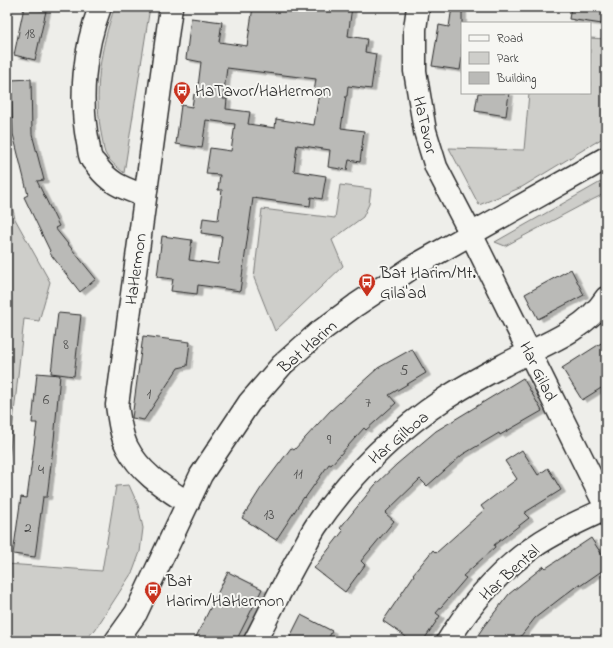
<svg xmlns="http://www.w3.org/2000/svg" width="613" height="648" viewBox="0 0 613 648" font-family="'Indie Flower',sans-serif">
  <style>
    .green { fill: #cececa; stroke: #7c7c7a }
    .building { fill: #babab7; stroke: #2b2b2b; fill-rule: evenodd; filter: url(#shadow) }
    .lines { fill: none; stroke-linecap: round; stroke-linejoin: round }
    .minor-casing { stroke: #2b2b2b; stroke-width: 25 }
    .minor { stroke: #f6f6f2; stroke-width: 22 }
    .labels { text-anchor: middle; stroke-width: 4; stroke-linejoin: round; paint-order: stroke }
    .number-label { font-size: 15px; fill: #4f4f4e }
    .poi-label { font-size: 17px; fill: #2b2b2b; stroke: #f6f6f2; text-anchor: start }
    .street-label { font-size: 17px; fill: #2b2b2b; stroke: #f6f6f2 }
  </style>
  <defs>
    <filter id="shadow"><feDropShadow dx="4.5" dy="2.5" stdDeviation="0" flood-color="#0004"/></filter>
  </defs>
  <rect width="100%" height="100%" fill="#eeeeea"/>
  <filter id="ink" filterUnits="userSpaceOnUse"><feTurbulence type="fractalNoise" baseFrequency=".025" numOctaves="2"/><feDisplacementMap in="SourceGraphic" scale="8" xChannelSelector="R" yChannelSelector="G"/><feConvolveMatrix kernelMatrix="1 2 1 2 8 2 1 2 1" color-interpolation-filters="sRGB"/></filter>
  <g filter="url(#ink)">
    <g class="green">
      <path d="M115,7H150L124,173C117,167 109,161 105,153C103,148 103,142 102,138C93,95 100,47 115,7Z"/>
      <path d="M590,38L606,39V136L522,187L479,205L449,148L524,150L529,93H590Z"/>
      <path d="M606,179V193L580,206L505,246L495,242Z"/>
      <path d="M7,182L15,219L50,282L39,321L24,319L7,479Z"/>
      <path d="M340,185L371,189L369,204L363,217L332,240L343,266L275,331L254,278L262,209L335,218Z"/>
      <path d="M129,485L138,505L143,528L140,552L133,571L95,630L83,641H7V564L102,571L116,486Z"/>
    </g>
    <g class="building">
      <path d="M24,7L46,11L35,60L14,55Z"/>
      <path d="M253,7H352L348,36L367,39L365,52L376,54L371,89L348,86L347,96H346L341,128L364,131L360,162L349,160L347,170L328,167L330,150L297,145L294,171L326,176L322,199L311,197L310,206L253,198L240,291L198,285L197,294L171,291L173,279L157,277L162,236L192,240L189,260L218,264L222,236L201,233L203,218L218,220L222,190H218L220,175L206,174L210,148L231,151L235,124L206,120L202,148L176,144L181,105L192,107L194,94L197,95L201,62L186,59L191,18L222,22L219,42L247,46ZM227,68L316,79L314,92L319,93L314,125L276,119L275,128L248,124L250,112L226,109L227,99H223Z"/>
      <path d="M452,7H462V58L460,70L432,66L439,25L449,27Z"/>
      <path d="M571,7H605L602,24L569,19Z"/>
      <path d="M31,79L32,134L44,180L37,181L59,226L55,228L96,279L80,292L49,252L50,251L24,197L28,195L13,134L11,80Z"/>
      <path d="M478,93H509L506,116L475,111Z"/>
      <path d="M571,269L584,295L538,319L525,294Z"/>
      <path d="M58,313L81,315L74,376L51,373Z"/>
      <path d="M143,336L190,342L187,366L178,368L144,420L132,418Z"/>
      <path d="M606,340V385L582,400L562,368Z"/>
      <path d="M412,349L426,373L389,395L396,403L366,430L364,428L331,465L329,464L305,498L304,497L276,540L242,518L261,488L291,448L294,450L330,411L378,368Z"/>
      <path d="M37,373L60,375L54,440L47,497H43L35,557L13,554L21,497L27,498L37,423H32Z"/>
      <path d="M523,378L542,411L500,435L499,433L462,455L427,486L420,479L385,513L394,521L361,561L365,565L345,592L314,568L343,531L340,528L375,485L397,464L436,431Z"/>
      <path d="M522,450L538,475L548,468L561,490L524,513L529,518L494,545L495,547L463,576L466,578L436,613L440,616L423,641H412L383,621L414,575L413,574L433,550L436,553L484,510L481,506L517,479L505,461Z"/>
      <path d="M591,538L606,561V568L580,586L579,584L535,618L517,641H474L484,626L509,594L544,566L546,568Z"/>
      <path d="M228,572L262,589L236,641H194Z"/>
      <path d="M301,615L332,631L327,641H288Z"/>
    </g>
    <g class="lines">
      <g class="minor-casing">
        <g id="minor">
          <path d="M100,7C84,49 79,99 88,143C89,148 89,154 91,158C92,161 95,163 97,166C111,185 124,188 145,196"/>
          <path d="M171,7L117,405C119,419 121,435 127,447C140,473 165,488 188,503"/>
          <path d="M418,7L415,29V71L425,131L436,167L471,234L606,507"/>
          <path d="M116,641L136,613L201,475L249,403L282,365L318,333L356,305L416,265L606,158"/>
          <path d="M255,641C270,612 284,583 300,555C305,546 310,535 316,526C351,475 394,432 446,398C465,386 484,375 504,365C539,346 583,333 606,298"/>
          <path d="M448,641C470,605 500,570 535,546C557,531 582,520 606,509"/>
        </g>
      </g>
      <use href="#minor" class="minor"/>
    </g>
  </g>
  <defs>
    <g id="bus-pin" transform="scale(0.9)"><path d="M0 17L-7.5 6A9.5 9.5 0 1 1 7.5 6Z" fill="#c8321e" stroke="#f6f6f2"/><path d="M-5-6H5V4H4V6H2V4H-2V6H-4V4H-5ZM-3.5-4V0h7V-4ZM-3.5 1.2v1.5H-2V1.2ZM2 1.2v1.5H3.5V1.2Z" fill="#fff"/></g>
  </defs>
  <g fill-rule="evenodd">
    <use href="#bus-pin" x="182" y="90"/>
    <use href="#bus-pin" x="367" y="282"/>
    <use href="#bus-pin" x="153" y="590"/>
  </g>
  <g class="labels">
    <g class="number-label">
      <text x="30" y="38">18</text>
      <text x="66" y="349">8</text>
      <text x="404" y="375">5</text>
      <text x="149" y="398">1</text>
      <text x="46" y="404">6</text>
      <text x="368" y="407">7</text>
      <text x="329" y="444">9</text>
      <text x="41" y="474">4</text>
      <text x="298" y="478">11</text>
      <text x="269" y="519">13</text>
      <text x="28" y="532">2</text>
    </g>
    <g class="poi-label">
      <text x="195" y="96">HaTavor/HaHermon</text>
      <text x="380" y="278">Bat Harim/Mt.<tspan x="380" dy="20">Gila'ad</tspan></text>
      <text x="166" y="586">Bat<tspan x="166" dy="20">Harim/HaHermon</tspan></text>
    </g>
    <g class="street-label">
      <text transform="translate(426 125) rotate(77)" y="6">HaTavor</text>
      <text transform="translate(135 269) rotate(-82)" y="6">HaHermon</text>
      <text transform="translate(307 346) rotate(-41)" y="6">Bat Harim</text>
      <text transform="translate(539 371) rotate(64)" y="6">Har Gilad</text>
      <text transform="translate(398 437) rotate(-40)" y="6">Har Gilboa</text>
      <text transform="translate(509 572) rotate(-42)" y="6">Har Bental</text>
    </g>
  </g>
  <rect width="613" height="648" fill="none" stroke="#f6f6f2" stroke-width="24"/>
  <rect x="12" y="12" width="589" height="624" fill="none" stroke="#2b2b2b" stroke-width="1.5" filter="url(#ink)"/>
  <rect x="461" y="22" width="130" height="72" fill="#f6f6f2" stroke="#a5a5a2"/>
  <rect x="469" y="35" width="20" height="6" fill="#f6f6f2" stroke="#a5a5a2"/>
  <text x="497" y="42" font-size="12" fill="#2b2b2b">Road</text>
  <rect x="469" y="52" width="20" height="12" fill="#cececa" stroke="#a5a5a2"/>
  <text x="497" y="62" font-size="12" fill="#2b2b2b">Park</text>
  <rect x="469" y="72" width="20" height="12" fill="#babab7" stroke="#a5a5a2"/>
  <text x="497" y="82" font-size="12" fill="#2b2b2b">Building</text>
</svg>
